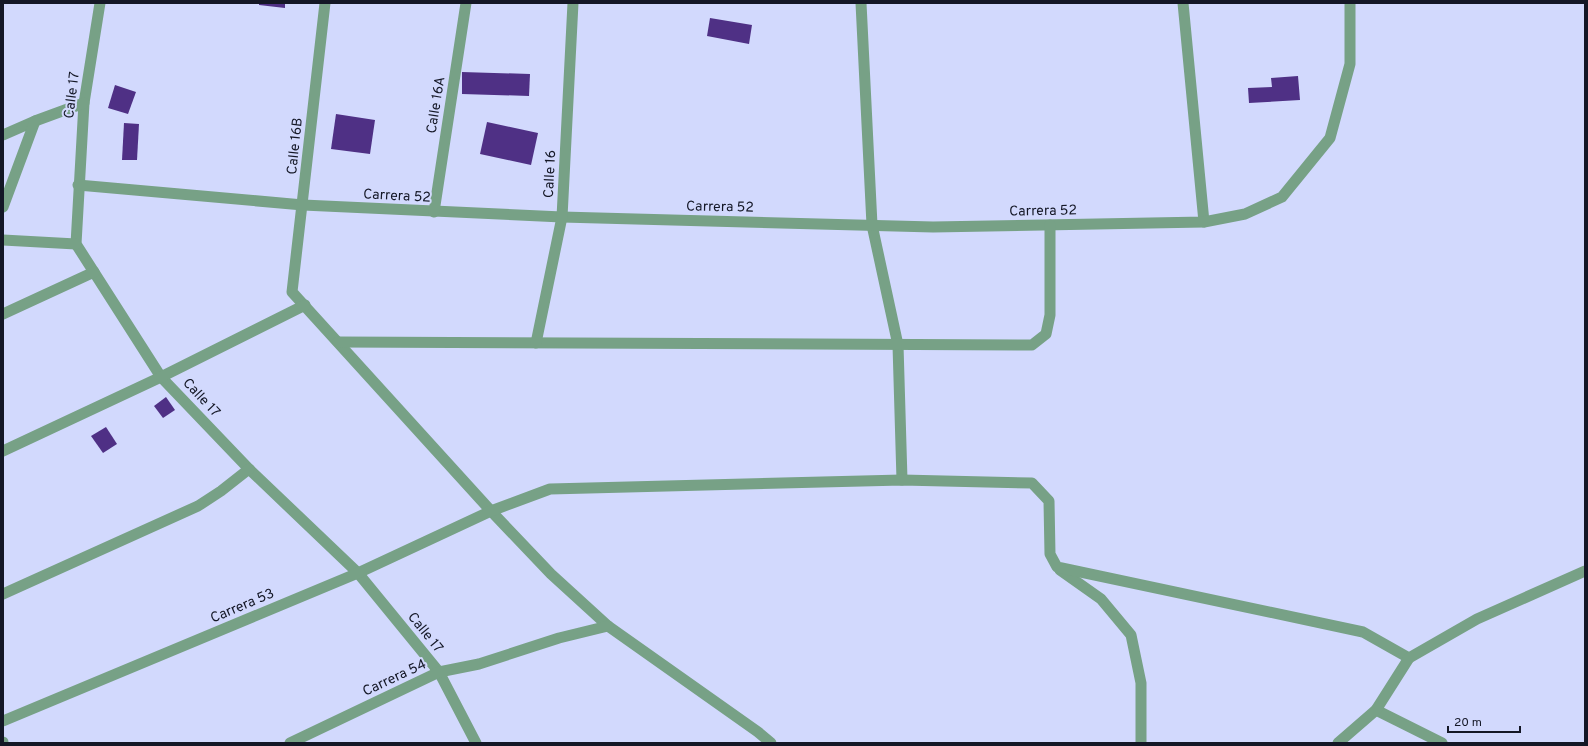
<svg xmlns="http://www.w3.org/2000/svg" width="1588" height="746" viewBox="0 0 1588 746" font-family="Overpass,sans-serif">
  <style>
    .building { fill: #4f3085 }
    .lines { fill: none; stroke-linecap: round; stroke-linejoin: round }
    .service { stroke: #77a186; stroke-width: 11 }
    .minor { stroke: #77a186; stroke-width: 11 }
    .labels { text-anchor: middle; stroke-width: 4; stroke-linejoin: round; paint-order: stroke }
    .street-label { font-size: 14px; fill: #141726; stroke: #d2d9fd }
  </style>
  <rect width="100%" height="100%" fill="#d2d9fd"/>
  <g class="building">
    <path d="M259,3H285V8L259,5Z"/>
    <path d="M710,18L752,25L749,44L707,36Z"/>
    <path d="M462,72L530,74L529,96L462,94Z"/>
    <path d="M1298,76L1300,100L1249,103L1248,88L1272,87L1271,78Z"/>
    <path d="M115,85L136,92L128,114L108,108Z"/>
    <path d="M336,114L375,120L370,154L331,149Z"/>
    <path d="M487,122L538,133L531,165L480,154Z"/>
    <path d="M124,123L139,124L137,160H122Z"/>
    <path d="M166,397L175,410L163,418L154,406Z"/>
    <path d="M106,427L117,444L103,453L91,436Z"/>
  </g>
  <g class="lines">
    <path class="service" d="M1376,710L1442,743"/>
    <g class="minor">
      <path d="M100,3L84,103L76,244L161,377L249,469L358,573L439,672L476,743"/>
      <path d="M325,3L292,292L491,511L551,574L608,626L758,732L771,743"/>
      <path d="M861,3L872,225L898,345L902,480"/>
      <path d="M1183,3L1204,222"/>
      <path d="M3,135L35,121L84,103"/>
      <path d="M78,185L303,205L562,217L933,227L1204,222L1245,214L1282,197L1330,138L1350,64V3"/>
      <path d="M3,207L35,121"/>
      <path d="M434,212L466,3"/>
      <path d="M3,240L76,244"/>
      <path d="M3,314L94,272"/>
      <path d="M338,342L1032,345L1046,334L1050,315V225"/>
      <path d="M536,343L562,217L573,3"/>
      <path d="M3,451L161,377L305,305"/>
      <path d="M1060,570L1101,599L1131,635L1141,683V743"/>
      <path d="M3,594L198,506L221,491L249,469"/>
      <path d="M3,721L358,573L491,511L550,489L902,480L1032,483L1049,501L1050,554L1057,567L1363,632L1409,658"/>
      <path d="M3,742V743"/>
      <path d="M290,743L439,672L479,664L559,638L608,626"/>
      <path d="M1338,743L1376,710L1409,658L1477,619L1585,571"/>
    </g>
  </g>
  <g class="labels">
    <g class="street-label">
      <text transform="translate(71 95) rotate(-83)" y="5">Calle 17</text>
      <text transform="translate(435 105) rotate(-81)" y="5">Calle 16A</text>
      <text transform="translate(294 146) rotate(-84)" y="5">Calle 16B</text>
      <text transform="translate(549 174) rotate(-87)" y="5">Calle 16</text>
      <text transform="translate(397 195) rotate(3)" y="5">Carrera 52</text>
      <text transform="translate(720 206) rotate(1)" y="5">Carrera 52</text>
      <text transform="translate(1043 210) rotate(-1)" y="5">Carrera 52</text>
      <text transform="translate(202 397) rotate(47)" y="5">Calle 17</text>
      <text transform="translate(242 605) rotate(-23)" y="5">Carrera 53</text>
      <text transform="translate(426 632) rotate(51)" y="5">Calle 17</text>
      <text transform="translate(394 677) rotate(-25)" y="5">Carrera 54</text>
    </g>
  </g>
  <rect width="1588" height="746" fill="none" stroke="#141726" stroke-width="8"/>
  <path d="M1448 726v6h72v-6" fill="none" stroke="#141726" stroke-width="2"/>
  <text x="1454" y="726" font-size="12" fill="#141726" stroke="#d2d9fd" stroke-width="3" paint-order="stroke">20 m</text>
</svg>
